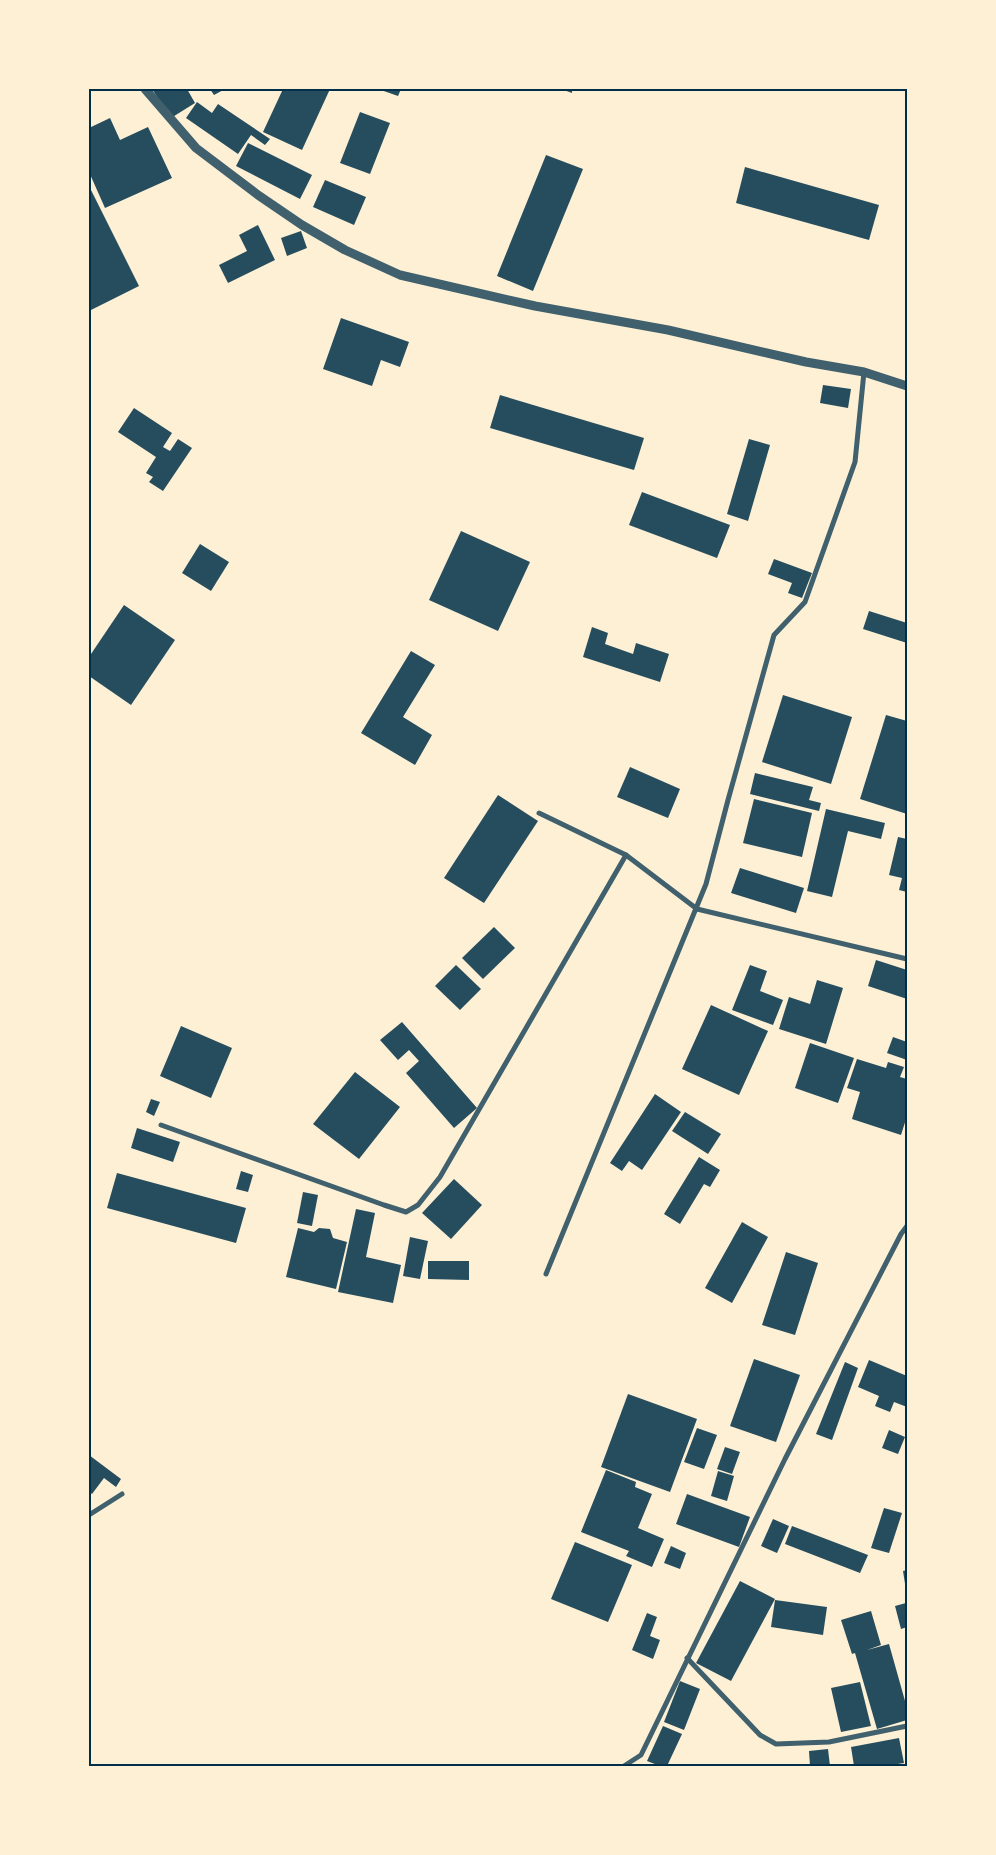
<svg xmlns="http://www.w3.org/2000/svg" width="996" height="1855" viewBox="0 0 996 1855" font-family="'Exo 2',sans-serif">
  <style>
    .building { fill: #264d5e }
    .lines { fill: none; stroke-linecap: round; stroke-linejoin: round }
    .minor { stroke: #3f606c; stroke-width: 5 }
    .tertiary { stroke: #3f606c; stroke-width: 9 }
    .neatline { fill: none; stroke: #003049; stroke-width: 2 }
  </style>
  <rect width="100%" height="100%" fill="#fdf0d5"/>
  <g class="building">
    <path d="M152,89H187L195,103L171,118Z"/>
    <path d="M210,89H225L214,95Z"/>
    <path d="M283,89H330L302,150L263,132Z"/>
    <path d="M378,89H401L398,96Z"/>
    <path d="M561,89H572V93Z"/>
    <path d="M197,102L212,113L218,104L270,139L265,145L251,135L238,154L186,118Z"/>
    <path d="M360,112L390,123L370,174L340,163Z"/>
    <path d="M110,118L120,140L148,127L172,178L105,208L89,172V128Z"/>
    <path d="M248,143L312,175L300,199L236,166Z"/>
    <path d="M546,155L583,169L533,291L497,276Z"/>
    <path d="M745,167L879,205L869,240L736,203Z"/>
    <path d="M325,180L366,197L354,225L313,207Z"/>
    <path d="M89,186L139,286L89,311Z"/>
    <path d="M258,225L275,260L228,283L219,265L247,251L239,235Z"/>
    <path d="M301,231L307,248L287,256L281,238Z"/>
    <path d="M341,318L409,342L400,367L381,360L372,386L323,369Z"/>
    <path d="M823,385L851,389L848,408L820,403Z"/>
    <path d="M500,395L644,438L634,470L490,428Z"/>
    <path d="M134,408L172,433L163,447L170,451L178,439L192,448L163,491L149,482L153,477L146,473L156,457L118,432Z"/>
    <path d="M749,439L770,445L748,521L727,514Z"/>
    <path d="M642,492L730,525L717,558L629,525Z"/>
    <path d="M461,531L530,562L498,631L429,600Z"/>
    <path d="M200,544L229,562L211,591L182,573Z"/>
    <path d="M774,559L812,573L802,598L788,593L792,583L768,574Z"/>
    <path d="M124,605L175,640L131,705L89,676V657Z"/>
    <path d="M869,611L907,623V643L863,629Z"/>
    <path d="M592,627L608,633L605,644L633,654L636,643L669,654L660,682L583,657Z"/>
    <path d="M411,651L435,665L403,717L432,735L415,765L361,733Z"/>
    <path d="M783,695L852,717L831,784L762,762Z"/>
    <path d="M886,715L907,721V814L860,799Z"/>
    <path d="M630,767L680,789L668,818L617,797Z"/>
    <path d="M755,773L813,787L809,800L821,803L819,811L750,794Z"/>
    <path d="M498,795L538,821L484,903L444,878Z"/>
    <path d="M754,799L812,813L802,857L743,843Z"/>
    <path d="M826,809L885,823L881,839L848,831L832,897L807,891Z"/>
    <path d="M898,837L907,839V892L899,890L902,878L889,875Z"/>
    <path d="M740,868L804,888L796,913L731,893Z"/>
    <path d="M494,927L515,948L483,979L462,958Z"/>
    <path d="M876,960L907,970V999L868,986Z"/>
    <path d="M456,965L481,989L460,1010L435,986Z"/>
    <path d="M750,965L767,971L760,991L783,1000L773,1025L732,1010Z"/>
    <path d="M817,980L843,988L826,1044L779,1029L789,997L810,1004Z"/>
    <path d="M711,1005L768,1031L739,1095L682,1069Z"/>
    <path d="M402,1022L477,1108L454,1128L406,1073L419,1061L409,1050L398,1060L380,1040Z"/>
    <path d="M181,1026L232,1048L211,1098L160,1076Z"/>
    <path d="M893,1037L907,1042V1060L887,1053Z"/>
    <path d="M810,1043L854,1058L838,1103L795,1088Z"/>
    <path d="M857,1059L886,1068L888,1062L904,1067L900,1077L907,1079V1116L901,1135L852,1119L860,1092L847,1088Z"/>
    <path d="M355,1072L400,1107L359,1159L313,1124Z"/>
    <path d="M655,1094L681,1112L642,1170L629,1161L622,1171L610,1163Z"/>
    <path d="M151,1099L160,1102L154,1116L146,1112Z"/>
    <path d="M685,1112L721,1134L708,1154L672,1131Z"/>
    <path d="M137,1128L180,1142L173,1162L131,1148Z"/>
    <path d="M699,1157L720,1170L710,1187L704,1184L680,1224L664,1214Z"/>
    <path d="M241,1171L253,1175L248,1192L236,1189Z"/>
    <path d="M117,1173L246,1208L236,1243L107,1208Z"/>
    <path d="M454,1179L482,1205L451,1239L422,1213Z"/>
    <path d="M303,1192L318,1195L312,1226L297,1223Z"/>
    <path d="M356,1209L375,1213L366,1257L401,1265L393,1303L338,1292Z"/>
    <path d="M742,1222L768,1237L732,1303L705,1288Z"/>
    <path d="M298,1228L314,1232L319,1228L330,1229L333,1238L347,1242L336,1289L286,1277Z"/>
    <path d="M410,1237L428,1241L420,1279L403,1276Z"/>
    <path d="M786,1252L818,1263L795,1335L762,1325Z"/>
    <path d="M428,1261H469V1280L428,1279Z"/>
    <path d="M754,1359L800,1375L776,1442L730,1426Z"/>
    <path d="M869,1360L907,1376V1407L894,1402L890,1412L875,1406L879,1396L858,1387Z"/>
    <path d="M845,1362L858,1368L832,1440L816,1434Z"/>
    <path d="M628,1394L697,1419L670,1492L601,1467Z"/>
    <path d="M697,1428L717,1435L704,1469L684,1462Z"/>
    <path d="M889,1430L905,1437L898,1454L882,1448Z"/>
    <path d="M725,1447L740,1452L732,1474L717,1469Z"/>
    <path d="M89,1455L121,1479L116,1487L104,1478L92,1494L89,1492Z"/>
    <path d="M606,1470L636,1482L635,1487L652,1494L638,1528L664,1539L652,1567L626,1556L629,1551L581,1532Z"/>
    <path d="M718,1471L734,1476L727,1501L711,1496Z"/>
    <path d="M687,1494L750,1517L739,1547L676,1524Z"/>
    <path d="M884,1508L902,1513L889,1553L871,1548Z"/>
    <path d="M773,1519L789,1526L777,1553L761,1546Z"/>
    <path d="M792,1526L868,1555L860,1573L785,1544Z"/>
    <path d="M575,1542L632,1565L608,1622L551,1599Z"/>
    <path d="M671,1546L686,1553L680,1569L664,1563Z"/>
    <path d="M907,1570V1590H906L903,1571Z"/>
    <path d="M740,1581L775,1599L731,1681L696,1663Z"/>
    <path d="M775,1600L827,1607L823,1635L771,1627Z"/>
    <path d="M906,1603L907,1627L901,1629L895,1606Z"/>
    <path d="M871,1611L881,1645L867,1650L889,1644L907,1708V1720L877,1729L855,1653L852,1654L841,1620Z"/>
    <path d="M647,1613L657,1617L650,1636L660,1640L653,1659L632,1650Z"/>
    <path d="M680,1681L700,1689L684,1730L664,1722Z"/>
    <path d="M860,1682L871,1726L841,1732L831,1688Z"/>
    <path d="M663,1726L682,1734L667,1766H660L647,1761Z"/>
    <path d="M899,1738L904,1763L885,1766H854L851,1747Z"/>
    <path d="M828,1749L830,1766H810L809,1751Z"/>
  </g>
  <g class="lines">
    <g class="minor">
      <path d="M539,813L626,855L697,909L907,959"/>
      <path d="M161,1125L384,1205L406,1212L418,1205L440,1177L626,855"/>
      <path d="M546,1274L706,884L728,800L774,635L805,602L855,462L864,372"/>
      <path d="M89,1515L122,1494"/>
      <path d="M687,1658L760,1735L776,1744L829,1742L907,1726"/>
      <path d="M624,1766L641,1755L785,1459L901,1234L907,1226"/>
    </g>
    <path class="tertiary" d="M145,89L196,148L258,195L302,225L345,250L400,275L535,306L668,330L806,362L864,372L907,386"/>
  </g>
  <rect width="996" height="1855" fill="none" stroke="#fdf0d5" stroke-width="180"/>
  <rect x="90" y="90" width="816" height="1675" class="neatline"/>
</svg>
